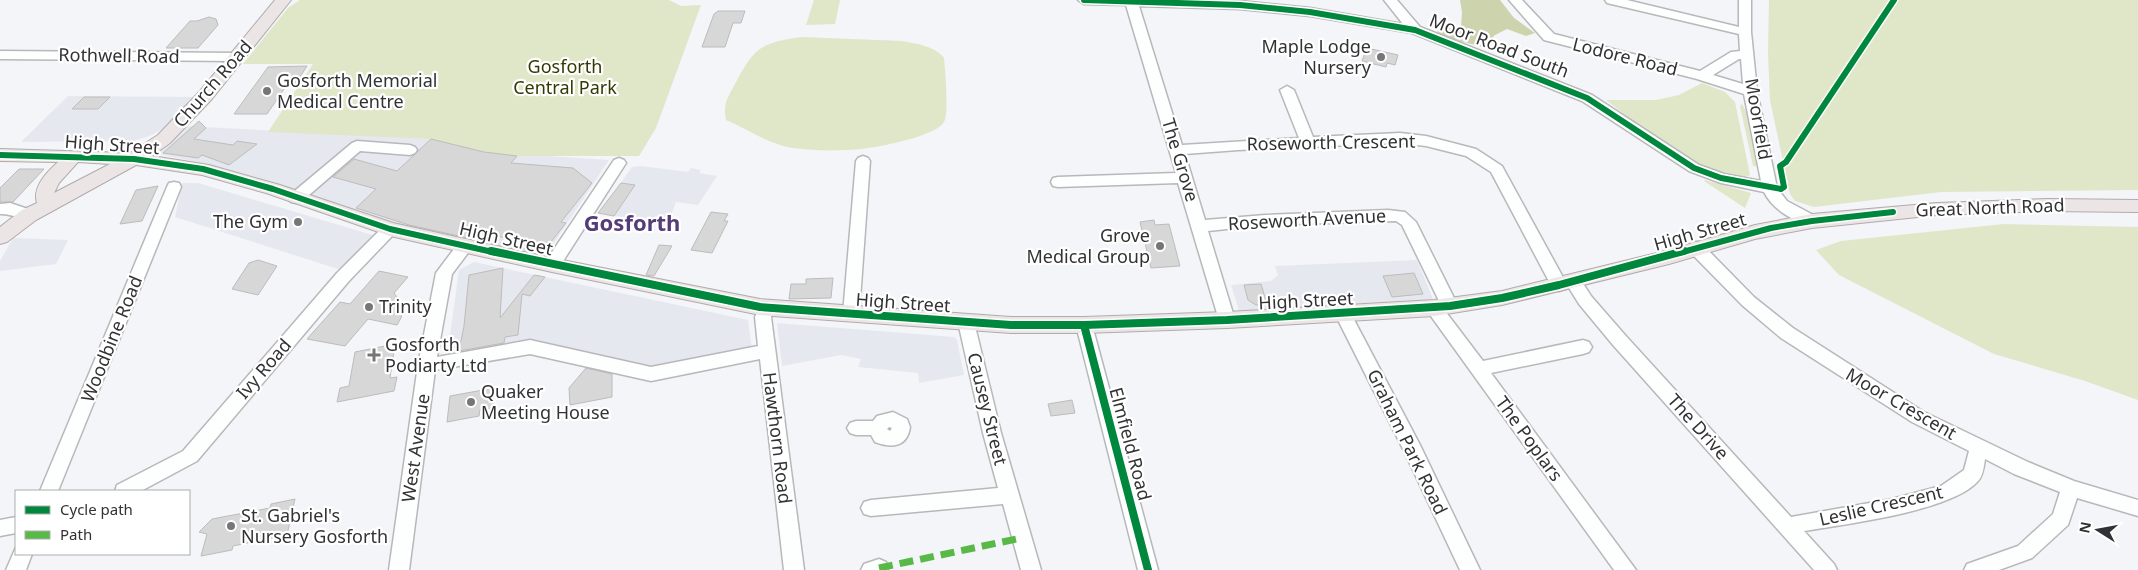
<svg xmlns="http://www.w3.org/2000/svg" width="2138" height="570" viewBox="0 0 2138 570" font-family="'Noto Sans',sans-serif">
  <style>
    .built { fill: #e6e8f0 }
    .green { fill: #e0e6c8 }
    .forest { fill: #ccd3ad }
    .building { fill: #d7d7d8; stroke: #bdbcbd }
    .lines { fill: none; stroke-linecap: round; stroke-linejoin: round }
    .minor-casing { stroke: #b8b8bb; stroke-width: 3 }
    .major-casing { stroke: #b3aaab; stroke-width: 2 }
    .minor { fill: #fdfefe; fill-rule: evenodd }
    .major { fill: #ebe6e5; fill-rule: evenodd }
    .quiet { stroke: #58b947; stroke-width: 7; stroke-dasharray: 14 7; stroke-linecap: butt }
    .cycleway-far1-casing { stroke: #fff; stroke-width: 9 }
    .cycleway-casing { stroke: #fff; stroke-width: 11 }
    .cycleway-far1 { stroke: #00873e; stroke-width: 6 }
    .cycleway { stroke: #00873e; stroke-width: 8 }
    .poi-dot { fill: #767679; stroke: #fff; stroke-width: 2 }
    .labels { text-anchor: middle; stroke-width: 4.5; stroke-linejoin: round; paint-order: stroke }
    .street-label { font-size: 18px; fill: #323234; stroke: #fff }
    .poi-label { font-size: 18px; fill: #323234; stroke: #fff; text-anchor: start }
    .park-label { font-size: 18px; fill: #333900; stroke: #fff }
    .district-label { font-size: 22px; font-weight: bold; fill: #553b77; stroke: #fff }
  </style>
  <rect width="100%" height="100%" fill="#f3f5f8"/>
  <g class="built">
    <path d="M68,96L195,97L166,127L152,135L134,141L21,142Z"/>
    <path d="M185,126L431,139L484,152L609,160L546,255L414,229L206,164L158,154Z"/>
    <path d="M641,166L688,172L691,168L701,170L699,173L717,176L698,205L676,202L668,224L614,216L635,185L621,183L632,167Z"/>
    <path d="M182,183H198L376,236L341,270L175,217Z"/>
    <path d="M13,238H18L68,240L56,264L0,271V261Z"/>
    <path d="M1417,260L1433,299L1239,311L1231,285L1271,281L1278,275L1275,266Z"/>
    <path d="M474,262L748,320L752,350L653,370L533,341L447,357L459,270Z"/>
    <path d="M777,323L954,337L957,340L964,375L919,383L918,373L858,367L861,359L841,355L782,366Z"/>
  </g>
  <g class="green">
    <path d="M300,0H669L681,6L701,5L656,128L639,156H517L484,152L431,139L268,132L313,64H243L288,8Z"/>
    <path d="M814,0H840L835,24L806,25Z"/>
    <path d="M1769,0H2138V190L1941,192L1814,207L1795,201L1790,194L1770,100L1768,54Z"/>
    <path d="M801,37L902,41C917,44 935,46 944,58C945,70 949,114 944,122C937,136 878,147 862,149C840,151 815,151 793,148C769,145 748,129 726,120C723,103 727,99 735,84C754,48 760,43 801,37Z"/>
    <path d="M1702,83L1725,92L1735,102L1750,175C1719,193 1631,119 1606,100H1656L1679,95Z"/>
    <path d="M1742,104L1750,119L1760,167L1753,166L1740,106Z"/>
    <path d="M1705,180L1751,193L1745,208L1704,181Z"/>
    <path d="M2004,224L2138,227V400L2085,381L1994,354L1839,275L1816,250L1841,241Z"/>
  </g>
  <path class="forest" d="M1460,0H1500L1514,18L1535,33L1526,36L1507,29L1495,35L1483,47L1448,38L1437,32L1443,28H1461L1462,12Z"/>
  <g class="building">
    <path d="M718,11H745L741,23H733L725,47H702L714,14Z"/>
    <path d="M209,17L216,19L218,25L198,48H166L190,21H197Z"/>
    <path d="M1367,48L1398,55L1395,65L1387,63L1386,67L1362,61Z"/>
    <path d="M307,66L295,85H287L267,114H234L268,67Z"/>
    <path d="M84,97H110L98,109H72Z"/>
    <path d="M199,121L206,128L194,139L233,145L237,141L257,144L229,165L202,155L198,158L163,153Z"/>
    <path d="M431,139L484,152L517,156L511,163L573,168L592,183L561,222L566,223L543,252L519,248L524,241L473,232L468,238L409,225L356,208L376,189L333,177L354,159L397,171Z"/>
    <path d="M19,169H44L13,202H0V188Z"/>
    <path d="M621,183L635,185L614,216L598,213Z"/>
    <path d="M158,186L142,221L120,224L136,190Z"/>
    <path d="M711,212L728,214L724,221H728L712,253L691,250Z"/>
    <path d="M1154,220L1155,225L1169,224L1180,266L1151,268L1140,222Z"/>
    <path d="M659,245L672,246L654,276L646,275Z"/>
    <path d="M258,260L277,266L258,295L232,289L249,263Z"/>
    <path d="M503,268L500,318L534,275L545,277L530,296L522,294L518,335L505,337L504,343L459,351L464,326L469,275Z"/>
    <path d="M379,271L408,277L394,293L402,304L403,310L401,318L397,325L368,319L345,346L307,339L340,302L350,304Z"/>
    <path d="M1414,273L1423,294L1392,297L1383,276Z"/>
    <path d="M833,278L831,298L789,299L791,284H806V279Z"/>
    <path d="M1261,284L1267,304L1256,305L1248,300L1244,285Z"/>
    <path d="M395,344L390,378L397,377L394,391L337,402L340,388L349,386L355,352Z"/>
    <path d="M586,368L612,374V397L570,405L569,388Z"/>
    <path d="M494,388L493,408L480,410L479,416L447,422L450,396Z"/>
    <path d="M1072,400L1075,413L1051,416L1048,404Z"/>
    <path d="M295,499L287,535L233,546L232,550L201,556L207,534L199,532L212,519L270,508L271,504Z"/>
  </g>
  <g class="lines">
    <g class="minor-casing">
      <g id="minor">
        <path d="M1078,0L1240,1L1310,8L1403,24L1384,0H1397L1420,27L1592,95L1699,165L1724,174L1761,181L1744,94L1697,79L1544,40L1509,0H1522L1554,34L1700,71L1731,52L1740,51L1739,34L1607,3L1605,0H1627L1739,27V0H1751V32L1757,91L1777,188L1787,201L1817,217L1820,221L1817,225L1812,226C1793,221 1773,210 1764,192L1721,183L1689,171L1582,101L1412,33L1310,16L1240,9L1139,6L1182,145L1299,138L1280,90L1287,86L1294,90L1313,137L1400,133L1426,136L1476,149L1502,166L1565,281L1567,277L1573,275L1579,277L1591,296L1625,335L1791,517L1892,499L1941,486L1964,470L1969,451L1912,422L1781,338L1742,305L1690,252L1688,248L1690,244L1696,242L1702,244L1754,297L1793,328L1924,412L2028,462L2074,481L2138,500V516L2077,498L2068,525L2032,558L1999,570H1964L1967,564L2018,546L2053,514L2060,492L2014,474L1985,459C1984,466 1983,476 1978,481C1952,511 1846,524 1804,531L1834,564L1837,570H1814L1613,345L1579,304L1566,283L1565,289L1559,291L1553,289L1491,172L1466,156L1426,146L1400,143L1238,150L1185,154L1205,220L1265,215L1388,210L1405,212L1416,222L1458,306L1456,310L1450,312L1445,311L1483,361L1583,340L1589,342L1592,347L1589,352L1583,354L1491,373L1636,570H1614L1428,312L1426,308L1428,304L1434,302L1442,307L1402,225L1396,221L1265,225L1208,231L1235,320L1233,324L1227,326L1221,324L1219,320L1178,183L1058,187L1053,186L1051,182L1053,178L1058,177L1176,173L1126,5L1084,4ZM1739,59H1741L1743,84L1713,75Z"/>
        <path d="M0,51L237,53L244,57L237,61L0,59Z"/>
        <path d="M357,141L410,145L415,147L417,150L415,153L410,155L360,151L301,202L296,203L291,202L288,198L291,194L352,143Z"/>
        <path d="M863,156L868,158L870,161L859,314L857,318L851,320L845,318L843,314L856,161L858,158Z"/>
        <path d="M619,158L624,160L626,163L558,269L552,271L546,269L544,265L546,261L614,160Z"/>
        <path d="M174,182L179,183L181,187L58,491H40L167,187L169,183Z"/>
        <path d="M10,203L34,211L37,215L34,219C23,222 13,213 0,214V204Z"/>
        <path d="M390,224L395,225L398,229L395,233L349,281L197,461L141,491H115L117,485L183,451L337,273L385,225Z"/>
        <path d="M466,239L472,241L474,245L452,274L437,357L530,340L651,367L758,346L755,317L761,303L767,301L773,303L775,307L771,317L804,570H784L760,359L651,381L530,354L435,370L409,570H389L418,365L436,273L460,241Z"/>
        <path d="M1343,308L1349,310L1351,314L1420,445L1480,570H1460L1404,451L1335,314L1337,310Z"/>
        <path d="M966,316L972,318L974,322L1001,433L1041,570H1021L1003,504L871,516L864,514L861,508L864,502L871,500L998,488L983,433L958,322L960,318Z"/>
        <path d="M1084,319L1090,321L1092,325L1158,570H1138L1076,325L1078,321Z"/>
        <path d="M893,412L907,419L910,427C907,448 891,448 875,442L871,435H856L850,433L847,428L850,423L856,421H873L877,416ZM889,427L892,428L890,431L887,429Z"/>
        <path d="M16,517V533L0,536V520Z"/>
        <path d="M16,547V554H32L26,570H6Z"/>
        <path d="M879,559L886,562L888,570H861L864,564Z"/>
      </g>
    </g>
    <g class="major-casing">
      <path id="major" d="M275,0H291L212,99L170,143L152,156L209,165L280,185L393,223L552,258L760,299L1011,317H1084L1227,312L1434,300L1502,291L1669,250L1755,225L1812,214L1937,203L2048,199L2138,200V212L2048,211L1937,215L1812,228L1755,239L1669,264L1502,305L1434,316L1227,328L1084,333H1011L760,315L552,272L390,236L266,193L202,175L136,165L36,220L7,242L0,244V227L22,210L37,203C32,187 47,172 58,162L0,161V149L130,153L158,135L200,91ZM78,162L110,164L54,193L59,183Z"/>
    </g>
    <use href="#minor" class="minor"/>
    <use href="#major" class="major"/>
    <path class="quiet" d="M879,568L1021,538"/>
    <g class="cycleway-far1-casing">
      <g id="cycleway-far1">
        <path d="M1084,0L1240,5L1310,12L1415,30L1587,98L1694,168L1721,178L1781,189L1784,187L1780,166L1786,162L1894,0"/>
        <path d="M0,155L134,159L203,169L273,189L390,229L497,253"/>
        <path d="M1679,253L1771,228L1812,221L1893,212"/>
      </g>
    </g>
    <g class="cycleway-casing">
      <g id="cycleway">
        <path d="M491,251L760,307L1011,325H1084L1227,320L1450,306L1502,298L1559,285L1684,251"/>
        <path d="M1084,325L1148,570"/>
      </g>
    </g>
    <use href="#cycleway-far1" class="cycleway-far1"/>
    <use href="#cycleway" class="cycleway"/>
  </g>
  <g class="poi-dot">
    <circle cx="1381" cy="57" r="5"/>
    <circle cx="267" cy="91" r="5"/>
    <circle cx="298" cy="222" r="5"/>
    <circle cx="1160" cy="246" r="5"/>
    <circle cx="369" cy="307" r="5"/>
    <path d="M371.5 347.5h5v5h5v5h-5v5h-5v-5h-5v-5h5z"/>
    <circle cx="471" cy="402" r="5"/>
    <circle cx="231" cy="526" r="5"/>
  </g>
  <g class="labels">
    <g class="street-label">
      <text transform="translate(1499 46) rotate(21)" y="6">Moor Road South</text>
      <text transform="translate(119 56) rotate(1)" y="6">Rothwell Road</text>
      <text transform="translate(1625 57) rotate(14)" y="6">Lodore Road</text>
      <text transform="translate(213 84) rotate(-49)" y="6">Church Road</text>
      <text transform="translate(1758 119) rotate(80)" y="6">Moorfield</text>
      <text transform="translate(1331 143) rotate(-1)" y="6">Roseworth Crescent</text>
      <text transform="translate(112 145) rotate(4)" y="6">High Street</text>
      <text transform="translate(1180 160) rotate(73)" y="6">The Grove</text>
      <text transform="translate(1990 208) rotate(-2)" y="6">Great North Road</text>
      <text transform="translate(1307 220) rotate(-3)" y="6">Roseworth Avenue</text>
      <text transform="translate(1700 232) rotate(-16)" y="6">High Street</text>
      <text transform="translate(506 239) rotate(13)" y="6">High Street</text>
      <text transform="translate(1306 301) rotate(-3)" y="6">High Street</text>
      <text transform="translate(903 303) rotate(4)" y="6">High Street</text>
      <text transform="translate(112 339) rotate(-68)" y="6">Woodbine Road</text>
      <text transform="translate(264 369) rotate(-49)" y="6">Ivy Road</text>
      <text transform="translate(1901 404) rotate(30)" y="6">Moor Crescent</text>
      <text transform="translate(987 409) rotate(76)" y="6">Causey Street</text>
      <text transform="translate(1698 427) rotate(48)" y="6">The Drive</text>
      <text transform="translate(777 438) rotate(83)" y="6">Hawthorn Road</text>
      <text transform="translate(1529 439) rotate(54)" y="6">The Poplars</text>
      <text transform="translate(1407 442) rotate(64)" y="6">Graham Park Road</text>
      <text transform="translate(1130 444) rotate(75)" y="6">Elmfield Road</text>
      <text transform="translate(416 448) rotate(-82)" y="6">West Avenue</text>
      <text transform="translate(1881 506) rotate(-13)" y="6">Leslie Crescent</text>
    </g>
    <g class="poi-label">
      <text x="1371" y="53" text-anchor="end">Maple Lodge<tspan x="1371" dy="21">Nursery</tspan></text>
      <text x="277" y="87">Gosforth Memorial<tspan x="277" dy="21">Medical Centre</tspan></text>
      <text x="288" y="228" text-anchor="end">The Gym</text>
      <text x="1150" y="242" text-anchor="end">Grove<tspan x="1150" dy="21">Medical Group</tspan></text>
      <text x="379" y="313">Trinity</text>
      <text x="385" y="351">Gosforth<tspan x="385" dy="21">Podiarty Ltd</tspan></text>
      <text x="481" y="398">Quaker<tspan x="481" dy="21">Meeting House</tspan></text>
      <text x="241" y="522">St. Gabriel's<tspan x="241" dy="21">Nursery Gosforth</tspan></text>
    </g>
    <g class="park-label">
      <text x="565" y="73">Gosforth<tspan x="565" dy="21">Central Park</tspan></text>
    </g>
    <g class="district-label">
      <text x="632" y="231">Gosforth</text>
    </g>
  </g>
  <rect x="15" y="490" width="175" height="65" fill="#ffffff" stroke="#adadae"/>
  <rect x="25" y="506" width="25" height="8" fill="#00873e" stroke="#adadae"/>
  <text x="60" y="515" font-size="15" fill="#323234">Cycle path</text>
  <rect x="25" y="531" width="25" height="8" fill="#58b947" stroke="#adadae"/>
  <text x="60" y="540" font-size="15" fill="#323234">Path</text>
  <g transform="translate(2098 530) rotate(281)" stroke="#ffffff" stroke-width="4" paint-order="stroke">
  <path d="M0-4L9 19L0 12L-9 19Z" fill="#323234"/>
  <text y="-8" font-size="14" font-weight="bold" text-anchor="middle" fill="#323234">N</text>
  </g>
</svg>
